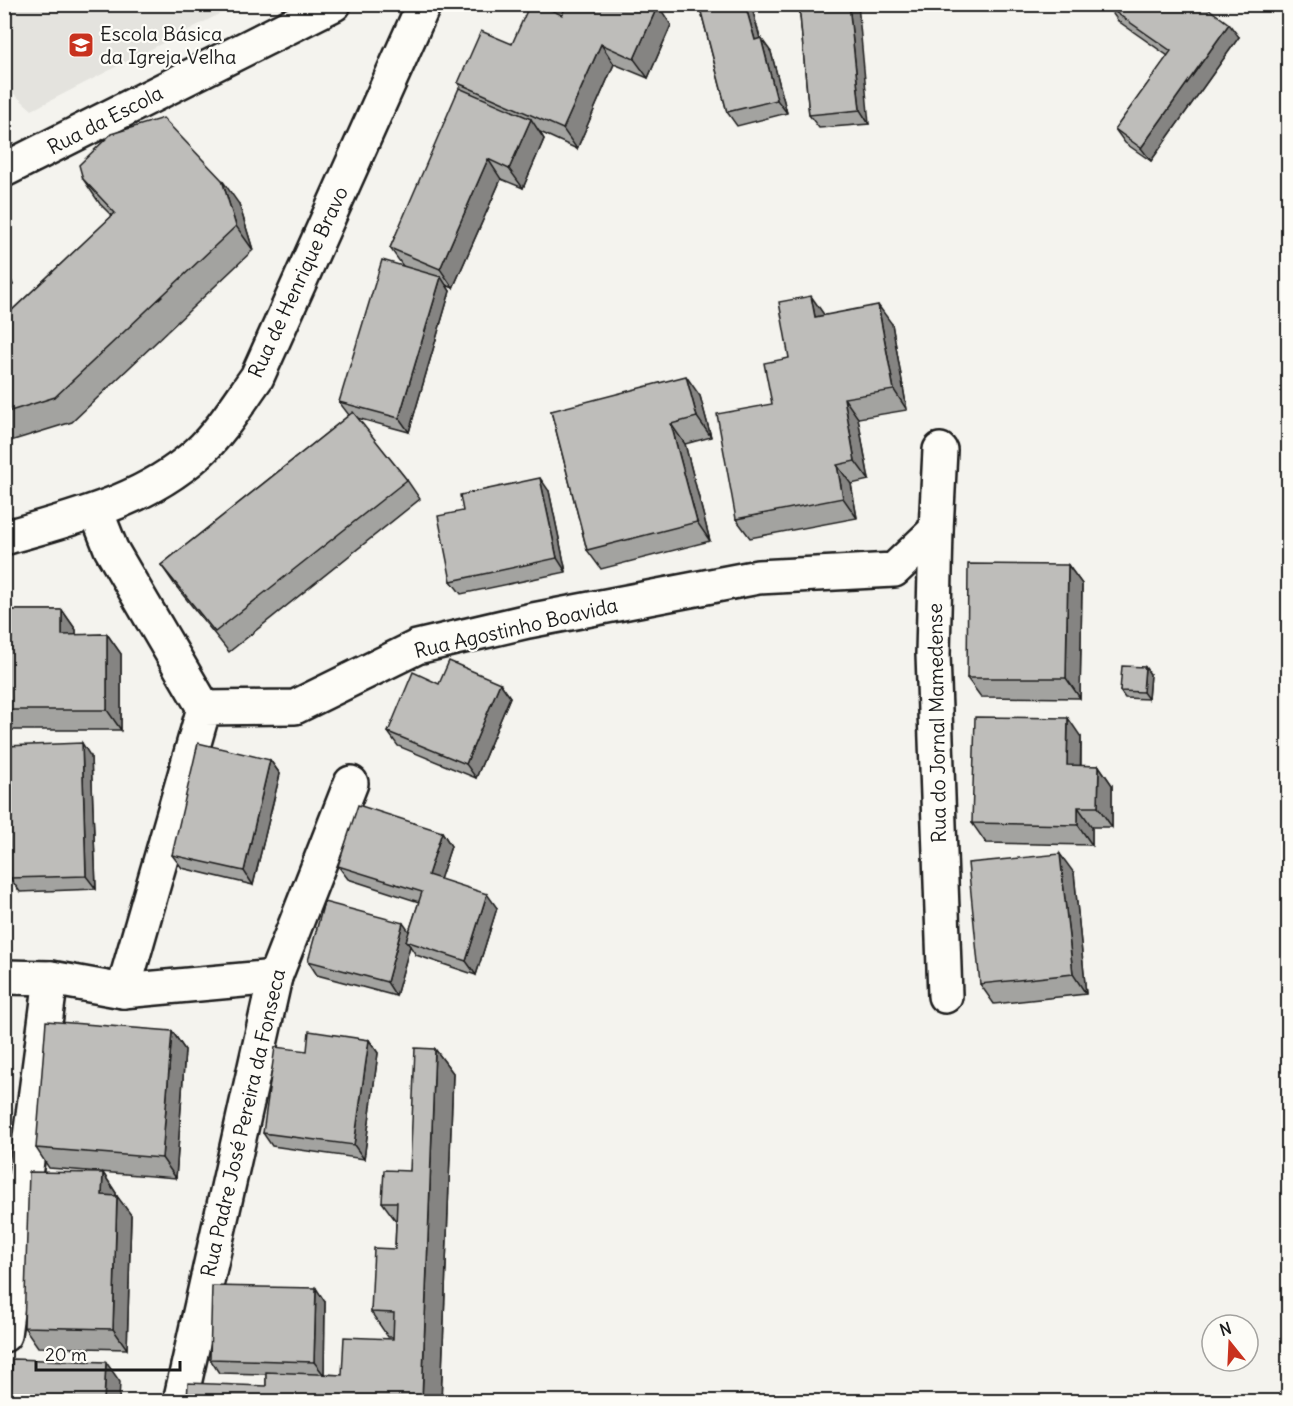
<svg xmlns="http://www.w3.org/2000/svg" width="1293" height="1406" viewBox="0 0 1293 1406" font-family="Delius,sans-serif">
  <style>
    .built { fill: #e4e3de }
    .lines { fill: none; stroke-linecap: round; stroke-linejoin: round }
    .minor-casing { stroke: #1c1c1c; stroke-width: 38 }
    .primary-casing { stroke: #1c1c1c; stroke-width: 38 }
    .minor { stroke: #fdfcf7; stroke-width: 33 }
    .primary { stroke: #fdfcf7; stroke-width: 33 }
    .wall { fill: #a3a3a0; stroke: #1c1c1c; stroke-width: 1.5 }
    .shaded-wall { fill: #858482; stroke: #1c1c1c; stroke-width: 1.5 }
    .building { fill: #bebdba; stroke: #1c1c1c; stroke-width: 1.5 }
    .labels { text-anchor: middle; stroke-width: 4.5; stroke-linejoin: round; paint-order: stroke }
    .poi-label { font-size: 20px; fill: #1c1c1c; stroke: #fdfcf7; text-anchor: start }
    .street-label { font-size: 20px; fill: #1c1c1c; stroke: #fdfcf7 }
  </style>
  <rect width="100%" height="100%" fill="#f4f3ee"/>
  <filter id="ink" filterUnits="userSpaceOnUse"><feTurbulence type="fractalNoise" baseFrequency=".0167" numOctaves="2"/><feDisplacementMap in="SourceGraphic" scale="12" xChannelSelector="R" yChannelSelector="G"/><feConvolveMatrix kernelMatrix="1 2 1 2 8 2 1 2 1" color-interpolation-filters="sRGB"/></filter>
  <g filter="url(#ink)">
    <path class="built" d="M5,4H237V5L32,110L5,86Z"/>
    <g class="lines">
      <g class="minor-casing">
        <g id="minor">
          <path d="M4,170L334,4"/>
          <path d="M940,450L936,530L933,654L945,996"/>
          <path d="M96,511L111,549L204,708"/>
          <path d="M4,977L51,978L123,991L275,977"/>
          <path d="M123,991L204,708L295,707L417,647L528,621L758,577L894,570L936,530"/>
          <path d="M4,1335L51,978"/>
          <path d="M180,1402L275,977L351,783"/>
        </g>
      </g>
      <g class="primary-casing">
        <path id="primary" d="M4,538C72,518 144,502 198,453C221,432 239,402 257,377L424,4"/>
      </g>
      <use href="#minor" class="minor"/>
      <use href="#primary" class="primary"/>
    </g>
    <g class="wall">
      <path d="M699,4H751L760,38L771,52L787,113L737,126L727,112Z"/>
      <path d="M799,4L869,124L819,128L809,115Z"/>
      <path d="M1108,7L1239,37L1151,161L1125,143L1115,129L1168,56L1118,21Z"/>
      <path d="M562,15L671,25L648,78L614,64L577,149L540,132L544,139L523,188L501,179L453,288L446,285L450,291L409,432L357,418L407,480L420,499L229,652L175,585L161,565L349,415L339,402L403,266L390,248L462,90L458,83L512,44Z"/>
      <path d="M83,179L239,204L253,250L72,422L4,443V315L9,313L112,216L100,204Z"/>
      <path d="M4,263L13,285L4,288Z"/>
      <path d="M824,315L892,324L907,410L858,418L869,480L851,484L857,518L750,538L736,519L789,358Z"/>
      <path d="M700,396L711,437L685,444L710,541L601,569L587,550L551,411Z"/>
      <path d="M549,491L566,572L461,594L451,581L463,511Z"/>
      <path d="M1068,565L1082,584L1080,698L981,697L967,678Z"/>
      <path d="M4,610H62L76,630V635L107,634L121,654V730H4Z"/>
      <path d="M1145,667L1150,674L1148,699L1125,698L1120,691Z"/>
      <path d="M500,683L510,697L476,778L398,746L388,732L439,684Z"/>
      <path d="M1081,737V766H1099L1112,785V827H1092V845L986,843L972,823Z"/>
      <path d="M91,757L96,889L20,892L10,878Z"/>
      <path d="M270,760L280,774L253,885L182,868L172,855Z"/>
      <path d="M442,832L451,846L440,879L497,908L476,975L416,955L410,946L396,996L317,975L308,961L409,932L419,902L348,879L338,866Z"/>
      <path d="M1074,873L1086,994L994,1004L980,984Z"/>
      <path d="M172,1031L185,1050L176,1178L49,1168L36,1148Z"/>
      <path d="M369,1040L378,1053L364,1159L272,1146L263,1133L307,1051Z"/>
      <path d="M435,1049L453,1073L441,1401L266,1386V1374L219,1373L210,1359L325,1302L324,1374L342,1375L393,1339V1337H388L371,1312L395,1249L396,1221L382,1202L410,1171Z"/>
      <path d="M103,1173L116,1193V1196L131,1215L127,1349L38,1347L24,1327Z"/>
    </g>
    <g class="shaded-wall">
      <path d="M745,4H751L764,54L755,40Z"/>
      <path d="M849,4H858L869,124L860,110Z"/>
      <path d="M658,5L671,25L648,78L634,59Z"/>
      <path d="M1229,24L1239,37L1151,161L1141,148Z"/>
      <path d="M761,38L771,52L787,113L777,100Z"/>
      <path d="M601,44L614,64L577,149L563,129Z"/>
      <path d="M531,119L544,139L523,188L509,169Z"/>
      <path d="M488,159L501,179L453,288L440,269Z"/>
      <path d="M222,180L239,204L253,250L236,226Z"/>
      <path d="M4,263L13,285L4,274Z"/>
      <path d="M441,277L450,291L409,432L399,418Z"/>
      <path d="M811,296L825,316L815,317Z"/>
      <path d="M878,305L892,324L907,410L894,390Z"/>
      <path d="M686,376L700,396L711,437L697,417Z"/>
      <path d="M844,398L858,418L869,480L855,461Z"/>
      <path d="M671,424L685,444L710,541L697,522Z"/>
      <path d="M837,465L851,484L857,518L843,498Z"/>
      <path d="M540,478L549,491L566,572L557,558Z"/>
      <path d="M1068,565L1082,584L1080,698L1066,678Z"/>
      <path d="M62,610L76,630V654L62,635Z"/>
      <path d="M107,634L121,654V730L107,710Z"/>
      <path d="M1145,667L1150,674L1148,699L1143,692Z"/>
      <path d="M500,683L510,697L476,778L466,764Z"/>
      <path d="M1068,718L1081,737L1080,785L1067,765Z"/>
      <path d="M82,743L91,757L96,889L86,876Z"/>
      <path d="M270,760L280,774L253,885L244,871Z"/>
      <path d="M1099,766L1112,785V827L1098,807Z"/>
      <path d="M1078,807L1092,827V845L1078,825Z"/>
      <path d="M442,832L451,846L437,889L428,875Z"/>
      <path d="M1060,854L1074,873L1086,994L1073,974Z"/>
      <path d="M487,894L497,908L476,975L466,961Z"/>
      <path d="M403,923L413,937L406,941L410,946L396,996L387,982Z"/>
      <path d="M172,1031L185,1050L176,1178L162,1158Z"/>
      <path d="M369,1040L378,1053L364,1159L354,1145Z"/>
      <path d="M435,1049L453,1073L441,1401H422Z"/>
      <path d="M103,1173L116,1193V1214L102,1195Z"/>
      <path d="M117,1196L131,1215L127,1349L113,1329Z"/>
      <path d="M316,1288L325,1302L324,1375L314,1362Z"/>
      <path d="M106,1362L120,1382L119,1401H104Z"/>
    </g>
    <g class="building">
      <path d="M530,4H538L562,15L567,4H656L658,5L634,59L601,44L563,129L458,83L481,31L512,44Z"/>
      <path d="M699,4H745L755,40L761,38L777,100L727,112Z"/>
      <path d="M799,4H849L860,110L809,115Z"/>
      <path d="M1110,4H1202L1229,24L1141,148L1115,129L1171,51L1108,7Z"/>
      <path d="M459,88L531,119L509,169L488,159L440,269L390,248Z"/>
      <path d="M163,118L222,180L236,226L55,397L4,413V315L9,313L115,213L83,179L79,165L111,134Z"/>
      <path d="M382,260L441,277L399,418L339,402Z"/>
      <path d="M811,296L815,317L878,305L894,390L844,398L855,461L837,465L843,498L736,519L717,414L772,404L764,363L789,358L779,302Z"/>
      <path d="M686,376L697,417L671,424L697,522L587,550L551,411Z"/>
      <path d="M353,412L407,480L215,632L161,565Z"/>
      <path d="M540,478L557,558L451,581L438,516L463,511L460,495Z"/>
      <path d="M968,564L1068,565L1066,678H967Z"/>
      <path d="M4,610H62V635L107,634V710H4Z"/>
      <path d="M449,661L500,683L466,764L388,732L413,672L439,684Z"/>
      <path d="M1122,666L1145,667L1143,692L1120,691Z"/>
      <path d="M975,717L1068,718L1067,765L1099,766L1098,807H1078V825L972,823Z"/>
      <path d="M82,743L86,876L10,878L5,746Z"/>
      <path d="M198,743L270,760L244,871L172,855Z"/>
      <path d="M358,805L442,832L428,875L487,894L466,961L406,941L422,892L338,866Z"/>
      <path d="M1060,854L1073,974L980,984L968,863Z"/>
      <path d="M324,902L403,923L387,982L308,961Z"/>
      <path d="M46,1021L172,1031L162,1158L36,1148Z"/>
      <path d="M309,1031L369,1040L354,1145L263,1133L275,1047L307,1051Z"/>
      <path d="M415,1048L435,1049L422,1401H187L188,1383L266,1386V1372L342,1375L344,1337L393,1339L394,1313L371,1312L374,1248L395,1249L397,1202H382L384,1170L410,1171Z"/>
      <path d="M29,1172L103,1173L102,1195L117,1196L113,1329L24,1327Z"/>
      <path d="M212,1286L316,1288L314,1362L210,1359Z"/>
      <path d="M12,1359L106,1362L104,1401H11Z"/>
    </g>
  </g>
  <defs>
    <g id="school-square" transform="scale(1.35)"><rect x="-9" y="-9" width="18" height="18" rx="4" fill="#c8321e" stroke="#fdfcf7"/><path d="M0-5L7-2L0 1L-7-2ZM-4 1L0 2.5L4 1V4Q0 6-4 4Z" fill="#fff"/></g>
  </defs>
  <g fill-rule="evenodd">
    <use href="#school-square" x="81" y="45"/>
  </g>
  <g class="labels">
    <g class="poi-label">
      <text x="100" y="41">Escola Básica<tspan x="100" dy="23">da Igreja Velha</tspan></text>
    </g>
    <g class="street-label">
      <text transform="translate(105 120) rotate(-27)" y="7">Rua da Escola</text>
      <text transform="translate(298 282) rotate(-65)" y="7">Rua de Henrique Bravo</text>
      <text transform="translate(516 628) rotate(-13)" y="7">Rua Agostinho Boavida</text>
      <text transform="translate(937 723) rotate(-91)" y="7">Rua do Jornal Mamedense</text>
      <text transform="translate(243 1123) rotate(-77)" y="7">Rua Padre José Pereira da Fonseca</text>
    </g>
  </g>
  <rect width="1293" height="1406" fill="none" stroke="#fdfcf7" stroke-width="24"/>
  <rect x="12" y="12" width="1269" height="1382" fill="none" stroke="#1c1c1c" stroke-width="2" filter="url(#ink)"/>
  <g transform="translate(1230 1343) rotate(342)"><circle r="28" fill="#fdfcf7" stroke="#a3a29f" stroke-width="1.5"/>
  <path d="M0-4.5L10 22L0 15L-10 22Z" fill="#c8321e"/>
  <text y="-9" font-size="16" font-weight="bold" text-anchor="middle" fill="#1c1c1c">N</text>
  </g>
  <path d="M36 1361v9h144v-9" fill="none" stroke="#1c1c1c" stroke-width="3"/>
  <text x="45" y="1361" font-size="18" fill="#1c1c1c" stroke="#fdfcf7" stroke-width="4.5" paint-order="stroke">20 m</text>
</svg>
